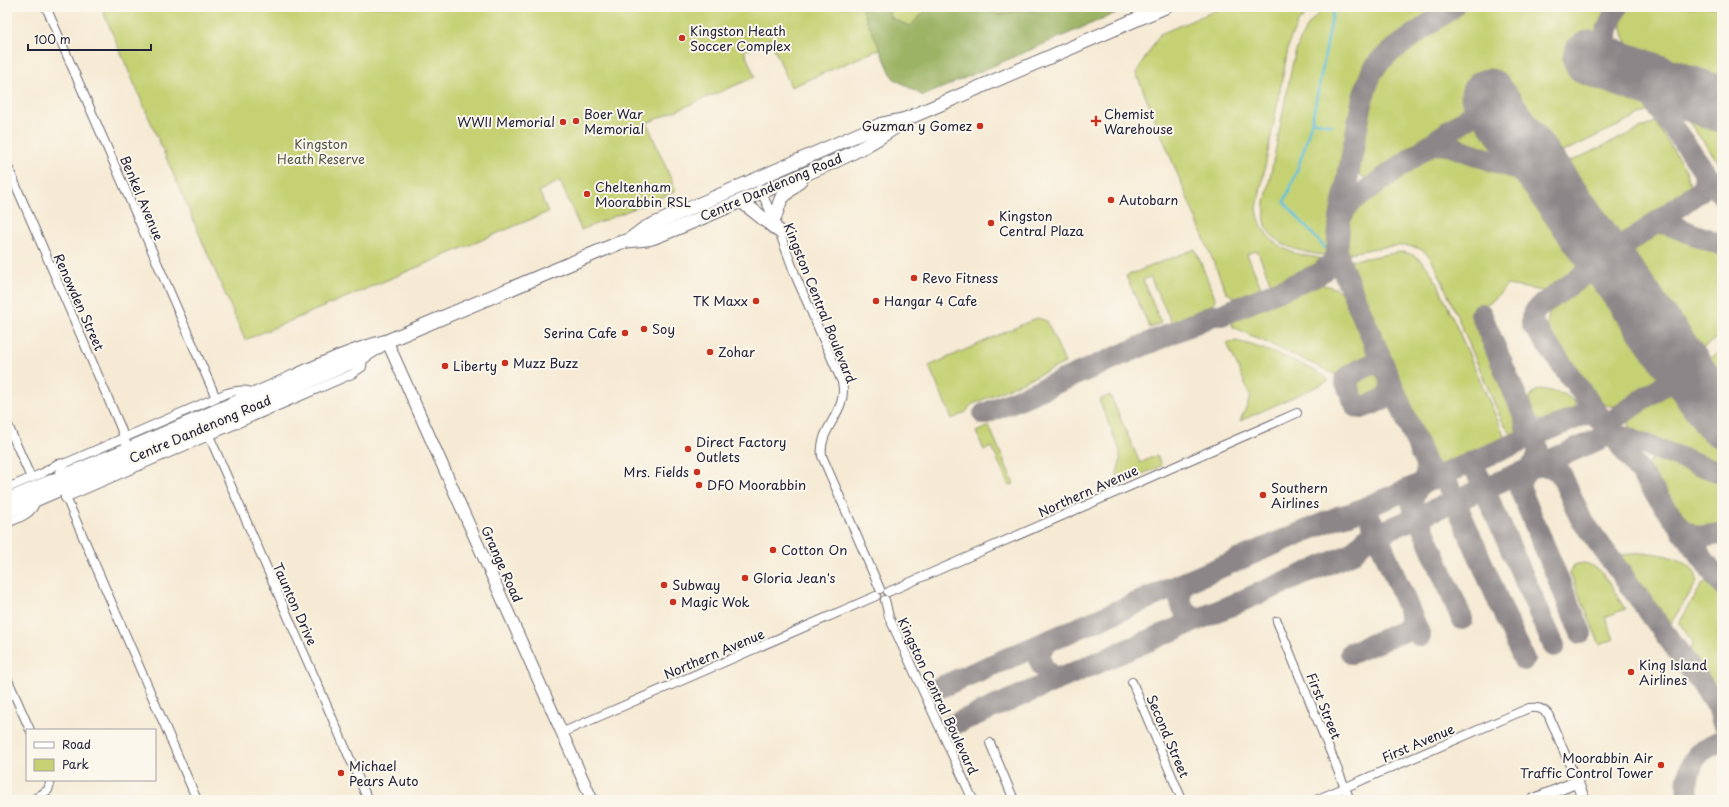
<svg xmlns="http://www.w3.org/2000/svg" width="1729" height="807" viewBox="0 0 1729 807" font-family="'Playpen Sans',sans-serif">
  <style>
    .green { fill: #c5d173; stroke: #747a57 }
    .forest { fill: #9cb365; stroke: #5f6a50 }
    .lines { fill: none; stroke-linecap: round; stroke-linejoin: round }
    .stream { stroke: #5fc1de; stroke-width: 2.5 }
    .taxiway { stroke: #8c8688; stroke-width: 22 }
    .runway { stroke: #8c8688; stroke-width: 55 }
    .street-casing { stroke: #6c6871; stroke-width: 10 }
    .secondary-casing { stroke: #6c6871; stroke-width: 13 }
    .primary-casing { stroke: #6c6871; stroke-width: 15 }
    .street { stroke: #fff; stroke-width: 8 }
    .secondary { stroke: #fff; stroke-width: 11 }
    .primary { stroke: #fff; stroke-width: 13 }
    .poi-dot { fill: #c8321e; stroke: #fbf7ec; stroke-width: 1.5 }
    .labels { text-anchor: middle; stroke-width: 4; stroke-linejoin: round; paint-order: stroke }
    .poi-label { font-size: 13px; fill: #22223b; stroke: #fbf7ec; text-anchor: start }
    .park-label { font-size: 13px; fill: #53574c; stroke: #fbf7ec }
    .street-label { font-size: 13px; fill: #22223b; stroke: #fbf7ec }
  </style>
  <rect width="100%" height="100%" fill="#fbf7ec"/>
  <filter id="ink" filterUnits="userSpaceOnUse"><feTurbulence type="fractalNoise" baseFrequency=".025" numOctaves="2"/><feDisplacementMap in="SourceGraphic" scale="8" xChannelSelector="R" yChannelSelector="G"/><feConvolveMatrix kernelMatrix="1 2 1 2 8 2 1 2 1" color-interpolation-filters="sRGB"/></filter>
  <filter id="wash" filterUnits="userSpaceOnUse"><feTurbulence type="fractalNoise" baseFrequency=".012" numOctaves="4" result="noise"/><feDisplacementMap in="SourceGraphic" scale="16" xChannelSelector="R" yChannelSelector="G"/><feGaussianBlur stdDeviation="0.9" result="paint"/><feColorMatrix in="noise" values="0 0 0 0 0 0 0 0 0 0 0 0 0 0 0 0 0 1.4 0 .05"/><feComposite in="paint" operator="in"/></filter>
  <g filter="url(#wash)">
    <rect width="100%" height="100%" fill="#f6ead4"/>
    <g class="green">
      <path d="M101,7H1129L880,49L791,87L770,39L744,51L755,77L647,123L676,191L581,230L560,181L539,191L548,212L245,340Z"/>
      <path d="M1224,7H1312L1298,23L1290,39L1257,208C1260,233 1275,248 1299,254C1306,257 1317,256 1323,260C1318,271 1283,282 1272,286L1257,250L1247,254L1262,290L1236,299L1226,292L1136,73L1160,34Z"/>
      <path d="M1325,7H1442C1411,30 1368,50 1358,91L1329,248L1324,255C1304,253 1270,246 1265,222C1264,216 1265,209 1265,203L1293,61C1300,36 1306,25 1325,7Z"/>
      <path d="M1463,7H1605V14L1584,74C1607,83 1638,87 1651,110L1548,159L1497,89L1381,173C1371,180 1358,181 1356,165C1361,140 1364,100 1375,78C1386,57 1441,23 1463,7Z"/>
      <path d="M1626,7H1722V82L1717,84C1702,78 1687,73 1673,68C1643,57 1610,45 1626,7Z"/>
      <path d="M1687,112L1722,124V167L1688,121L1686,114Z"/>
      <path d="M1655,122L1687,172L1690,186L1684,194L1612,247L1554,169Z"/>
      <path d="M1475,125C1498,125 1508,146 1520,162L1519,164L1458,142L1456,137L1459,132L1466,128Z"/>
      <path d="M1439,152L1452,153L1535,184L1592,261L1550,290L1543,291L1507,285L1497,297L1472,314L1518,421L1517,430L1513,436L1502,421L1443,283C1438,272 1434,261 1426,253C1411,238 1364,251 1344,254L1347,224L1355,210L1366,199L1428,154Z"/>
      <path d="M1657,231L1722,253V334L1697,352L1632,267C1630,245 1642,242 1657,231Z"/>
      <path d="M1195,249L1215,298L1214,304L1172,323L1150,277L1143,280L1161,323L1150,328L1126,276Z"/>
      <path d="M1401,252C1421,254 1428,268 1438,284L1505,437V439L1445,465C1435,466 1433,459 1428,453L1347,263L1348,261Z"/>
      <path d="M1592,282L1600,283L1603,285L1660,366L1658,376L1654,381C1639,392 1615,418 1598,400L1548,329C1547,323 1547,317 1551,311C1556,302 1582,285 1592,282Z"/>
      <path d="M1316,284C1323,285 1331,286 1337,289C1349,297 1372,344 1370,358L1336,375L1233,327L1231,320L1307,286Z"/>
      <path d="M1037,318L1047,321L1065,363L971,405L966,412L952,419L929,366Z"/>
      <path d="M1236,341C1252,344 1322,369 1329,381L1240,421L1251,397L1227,343Z"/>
      <path d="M1722,350V371L1705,364V362Z"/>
      <path d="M1371,373C1380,372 1388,382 1382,390C1379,395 1370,397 1365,400L1356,379Z"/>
      <path d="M1541,389L1564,394L1575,402L1574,410C1560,423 1527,429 1528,401L1534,392Z"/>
      <path d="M1668,393L1682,395L1696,406L1722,442V465L1641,436L1630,429L1629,422C1635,410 1655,397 1668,393Z"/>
      <path d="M1110,395L1140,463L1157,455L1161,464L1160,466L1123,483L1120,481L1117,473L1120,462V451L1099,400Z"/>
      <path d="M989,426L1014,484L1009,486L992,447L984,450L976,432Z"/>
      <path d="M1660,458L1722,480V527L1700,529L1687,524L1647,468C1648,460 1653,458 1660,458Z"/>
      <path d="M1647,553C1663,553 1698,562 1697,582L1671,623L1622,561L1619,555Z"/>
      <path d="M1583,563C1603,564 1615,594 1625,609L1605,617L1614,639L1600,645L1570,573L1574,565Z"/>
      <path d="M1706,582L1712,584L1722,596V697L1690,653L1693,642L1679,623L1703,583Z"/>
    </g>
    <path class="forest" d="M861,7H891L889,15L893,19L910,26L929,7H979L996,14H1004L1023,8L1034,12V7H1130L923,96L893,78Z"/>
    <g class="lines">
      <g class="stream">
        <path d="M1312,121L1331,125"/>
        <path d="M1325,248L1284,202C1313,141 1321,72 1334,7"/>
      </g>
      <g class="taxiway">
        <path d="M1453,7L1389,53L1378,63L1371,74L1363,97L1340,218L1337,250L1341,265L1426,465C1430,481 1412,487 1412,503L1462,619"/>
        <path d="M1608,28C1606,38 1607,49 1614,57C1629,75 1670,86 1692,95"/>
        <path d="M1595,59L1617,7"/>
        <path d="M1633,73L1722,195"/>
        <path d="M1474,114C1498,101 1513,132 1525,148"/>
        <path d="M1432,144L1448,145L1538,177L1552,186"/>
        <path d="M1704,171L1705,181L1700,191L1539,307C1534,312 1530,318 1533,325L1722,585"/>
        <path d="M1341,217L1346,208L1355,199L1491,101"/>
        <path d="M1654,224L1664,223L1722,245"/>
        <path d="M1481,314L1524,416L1527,431"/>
        <path d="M1386,371C1384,368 1381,364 1376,364C1370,364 1348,375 1345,380L1356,406L1361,408C1374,403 1393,399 1391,382"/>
        <path d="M984,414L1214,315H1221L1319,274L1333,262L1337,250"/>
        <path d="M1524,416C1528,425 1539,446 1538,454C1537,469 1519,470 1520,489L1581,633"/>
        <path d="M1596,417L1606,425L1681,373L1690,374L1722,385"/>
        <path d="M1537,466H1549L1560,472L1581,519L1718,706L1722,721"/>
        <path d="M1478,475L1554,646"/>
        <path d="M1449,487L1524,660"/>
        <path d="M1371,520L1420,636"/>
        <path d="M1682,530L1697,537L1722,534"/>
        <path d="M1188,581C1172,592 1182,622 1204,617"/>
        <path d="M1049,641L1040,650C1038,666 1048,680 1064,677"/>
        <path d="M1351,653L1404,631L1410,623V613"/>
        <path d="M936,689L1338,517L1350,514L1583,415L1588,407L1585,396"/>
        <path d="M952,725L1351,554L1366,539L1609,435H1617L1627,438L1722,473"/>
        <path d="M1690,800C1684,786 1689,764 1700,753C1706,747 1715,744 1722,740"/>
      </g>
      <g class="runway">
        <path d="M1590,58L1722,105"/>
        <path d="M1488,96L1722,420"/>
      </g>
    </g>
  </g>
  <g filter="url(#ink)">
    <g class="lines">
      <g class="street-casing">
        <g id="street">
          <path d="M46,7L216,398"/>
          <path d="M7,165L120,426L128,449"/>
          <path d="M760,189L779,231L796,277L842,382C849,412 818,427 822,456L880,589"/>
          <path d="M7,423L31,478"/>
          <path d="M204,424L368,800"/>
          <path d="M66,463L61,469L58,479L197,800"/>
          <path d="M7,488L43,473L57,464L66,463L227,393C238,390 247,389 257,394"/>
          <path d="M65,498L352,374L362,367L363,357"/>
          <path d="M7,523C19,518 33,514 36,500"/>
          <path d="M888,592L1297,413"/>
          <path d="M885,600L889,617L973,800"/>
          <path d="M1277,621L1350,800"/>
          <path d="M7,678L30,730"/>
          <path d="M1132,682L1182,800"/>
          <path d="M561,733L876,596"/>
          <path d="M990,743L1014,800"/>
          <path d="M33,800L48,790L51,780"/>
          <path d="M1316,800L1529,708C1537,707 1542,708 1548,714L1577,782"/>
        </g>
      </g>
      <g class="secondary-casing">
        <g id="secondary">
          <path d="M387,341L592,800"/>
          <path d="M1533,800L1577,782L1584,800"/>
        </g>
      </g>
      <g class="primary-casing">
        <g id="primary">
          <path d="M741,201L779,231"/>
          <path d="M774,219L781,199L802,178"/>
          <path d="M629,240L645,228L882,124L906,119L1165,7"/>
          <path d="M7,500C89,466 171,431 253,395C298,376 339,353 387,341L619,243C630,239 641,241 652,238C690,224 726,207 764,191C812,171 865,152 906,119"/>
          <path d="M7,512L272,398L363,357L381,345"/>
        </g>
      </g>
      <use href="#street" class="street"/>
      <use href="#secondary" class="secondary"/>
      <use href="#primary" class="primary"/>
    </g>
  </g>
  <g class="poi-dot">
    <circle cx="682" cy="38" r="4"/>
    <circle cx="576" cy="121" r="4"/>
    <path d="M1094 115h4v4h4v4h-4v4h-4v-4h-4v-4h4z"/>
    <circle cx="563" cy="122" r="4"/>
    <circle cx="980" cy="126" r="4"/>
    <circle cx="587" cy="194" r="4"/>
    <circle cx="1111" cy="200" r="4"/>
    <circle cx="991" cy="223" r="4"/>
    <circle cx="914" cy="278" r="4"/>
    <circle cx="756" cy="301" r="4"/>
    <circle cx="876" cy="301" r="4"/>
    <circle cx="644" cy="329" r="4"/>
    <circle cx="625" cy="333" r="4"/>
    <circle cx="710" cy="352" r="4"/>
    <circle cx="505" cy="363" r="4"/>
    <circle cx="445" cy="366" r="4"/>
    <circle cx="688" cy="449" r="4"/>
    <circle cx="697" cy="472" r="4"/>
    <circle cx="699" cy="485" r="4"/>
    <circle cx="1263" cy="495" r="4"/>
    <circle cx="773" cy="550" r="4"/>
    <circle cx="745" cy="578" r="4"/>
    <circle cx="664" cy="585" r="4"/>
    <circle cx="673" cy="602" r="4"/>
    <circle cx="1631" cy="672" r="4"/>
    <circle cx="1661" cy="765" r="4"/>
    <circle cx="341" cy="773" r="4"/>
  </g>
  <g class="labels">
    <g class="poi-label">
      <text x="690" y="36">Kingston Heath<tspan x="690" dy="15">Soccer Complex</tspan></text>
      <text x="584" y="119">Boer War<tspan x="584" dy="15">Memorial</tspan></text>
      <text x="1104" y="119">Chemist<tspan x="1104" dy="15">Warehouse</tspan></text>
      <text x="555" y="127" text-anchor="end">WWII Memorial</text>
      <text x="972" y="131" text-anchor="end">Guzman y Gomez</text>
      <text x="595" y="192">Cheltenham<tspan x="595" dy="15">Moorabbin RSL</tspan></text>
      <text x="1119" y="205">Autobarn</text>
      <text x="999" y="221">Kingston<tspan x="999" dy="15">Central Plaza</tspan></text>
      <text x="922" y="283">Revo Fitness</text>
      <text x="748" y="306" text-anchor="end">TK Maxx</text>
      <text x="884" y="306">Hangar 4 Cafe</text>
      <text x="652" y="334">Soy</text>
      <text x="617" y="338" text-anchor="end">Serina Cafe</text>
      <text x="718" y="357">Zohar</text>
      <text x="513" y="368">Muzz Buzz</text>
      <text x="453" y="371">Liberty</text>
      <text x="696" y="447">Direct Factory<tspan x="696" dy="15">Outlets</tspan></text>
      <text x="689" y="477" text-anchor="end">Mrs. Fields</text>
      <text x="707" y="490">DFO Moorabbin</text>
      <text x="1271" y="493">Southern<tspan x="1271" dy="15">Airlines</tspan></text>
      <text x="781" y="555">Cotton On</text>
      <text x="753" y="583">Gloria Jean's</text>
      <text x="672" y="590">Subway</text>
      <text x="681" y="607">Magic Wok</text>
      <text x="1639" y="670">King Island<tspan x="1639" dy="15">Airlines</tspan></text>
      <text x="1653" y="763" text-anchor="end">Moorabbin Air<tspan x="1653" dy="15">Traffic Control Tower</tspan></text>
      <text x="349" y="771">Michael<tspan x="349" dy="15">Pears Auto</tspan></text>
    </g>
    <g class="park-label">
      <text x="321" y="149">Kingston<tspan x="321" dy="15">Heath Reserve</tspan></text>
    </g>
    <g class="street-label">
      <text transform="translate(771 187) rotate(-23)" y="5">Centre Dandenong Road</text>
      <text transform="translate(142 198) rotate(67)" y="5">Benkel Avenue</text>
      <text transform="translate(79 302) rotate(66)" y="5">Renowden Street</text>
      <text transform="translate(820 303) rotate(68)" y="5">Kingston Central Boulevard</text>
      <text transform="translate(200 429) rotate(-23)" y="5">Centre Dandenong Road</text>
      <text transform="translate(1088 491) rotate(-24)" y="5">Northern Avenue</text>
      <text transform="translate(502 564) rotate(66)" y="5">Grange Road</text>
      <text transform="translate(295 604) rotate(66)" y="5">Taunton Drive</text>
      <text transform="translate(714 654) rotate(-23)" y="5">Northern Avenue</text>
      <text transform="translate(938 696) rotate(65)" y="5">Kingston Central Boulevard</text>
      <text transform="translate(1324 706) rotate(68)" y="5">First Street</text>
      <text transform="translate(1168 736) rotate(67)" y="5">Second Street</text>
      <text transform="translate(1418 743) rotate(-23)" y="5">First Avenue</text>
    </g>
  </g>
  <rect width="1729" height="807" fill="none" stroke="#fbf7ec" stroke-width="24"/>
  <rect x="26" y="729" width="130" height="52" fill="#fbf7ec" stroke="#a4a2a5"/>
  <rect x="34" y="742" width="20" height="6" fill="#ffffff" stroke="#a4a2a5"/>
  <text x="62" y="749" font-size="12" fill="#22223b">Road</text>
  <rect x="34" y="759" width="20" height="12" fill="#c5d173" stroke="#a4a2a5"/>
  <text x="62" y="769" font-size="12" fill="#22223b">Park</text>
  <path d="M28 44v6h123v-6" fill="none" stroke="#22223b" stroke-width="2"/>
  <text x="34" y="44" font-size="12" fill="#22223b" stroke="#fbf7ec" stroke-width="3" paint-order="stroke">100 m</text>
</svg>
